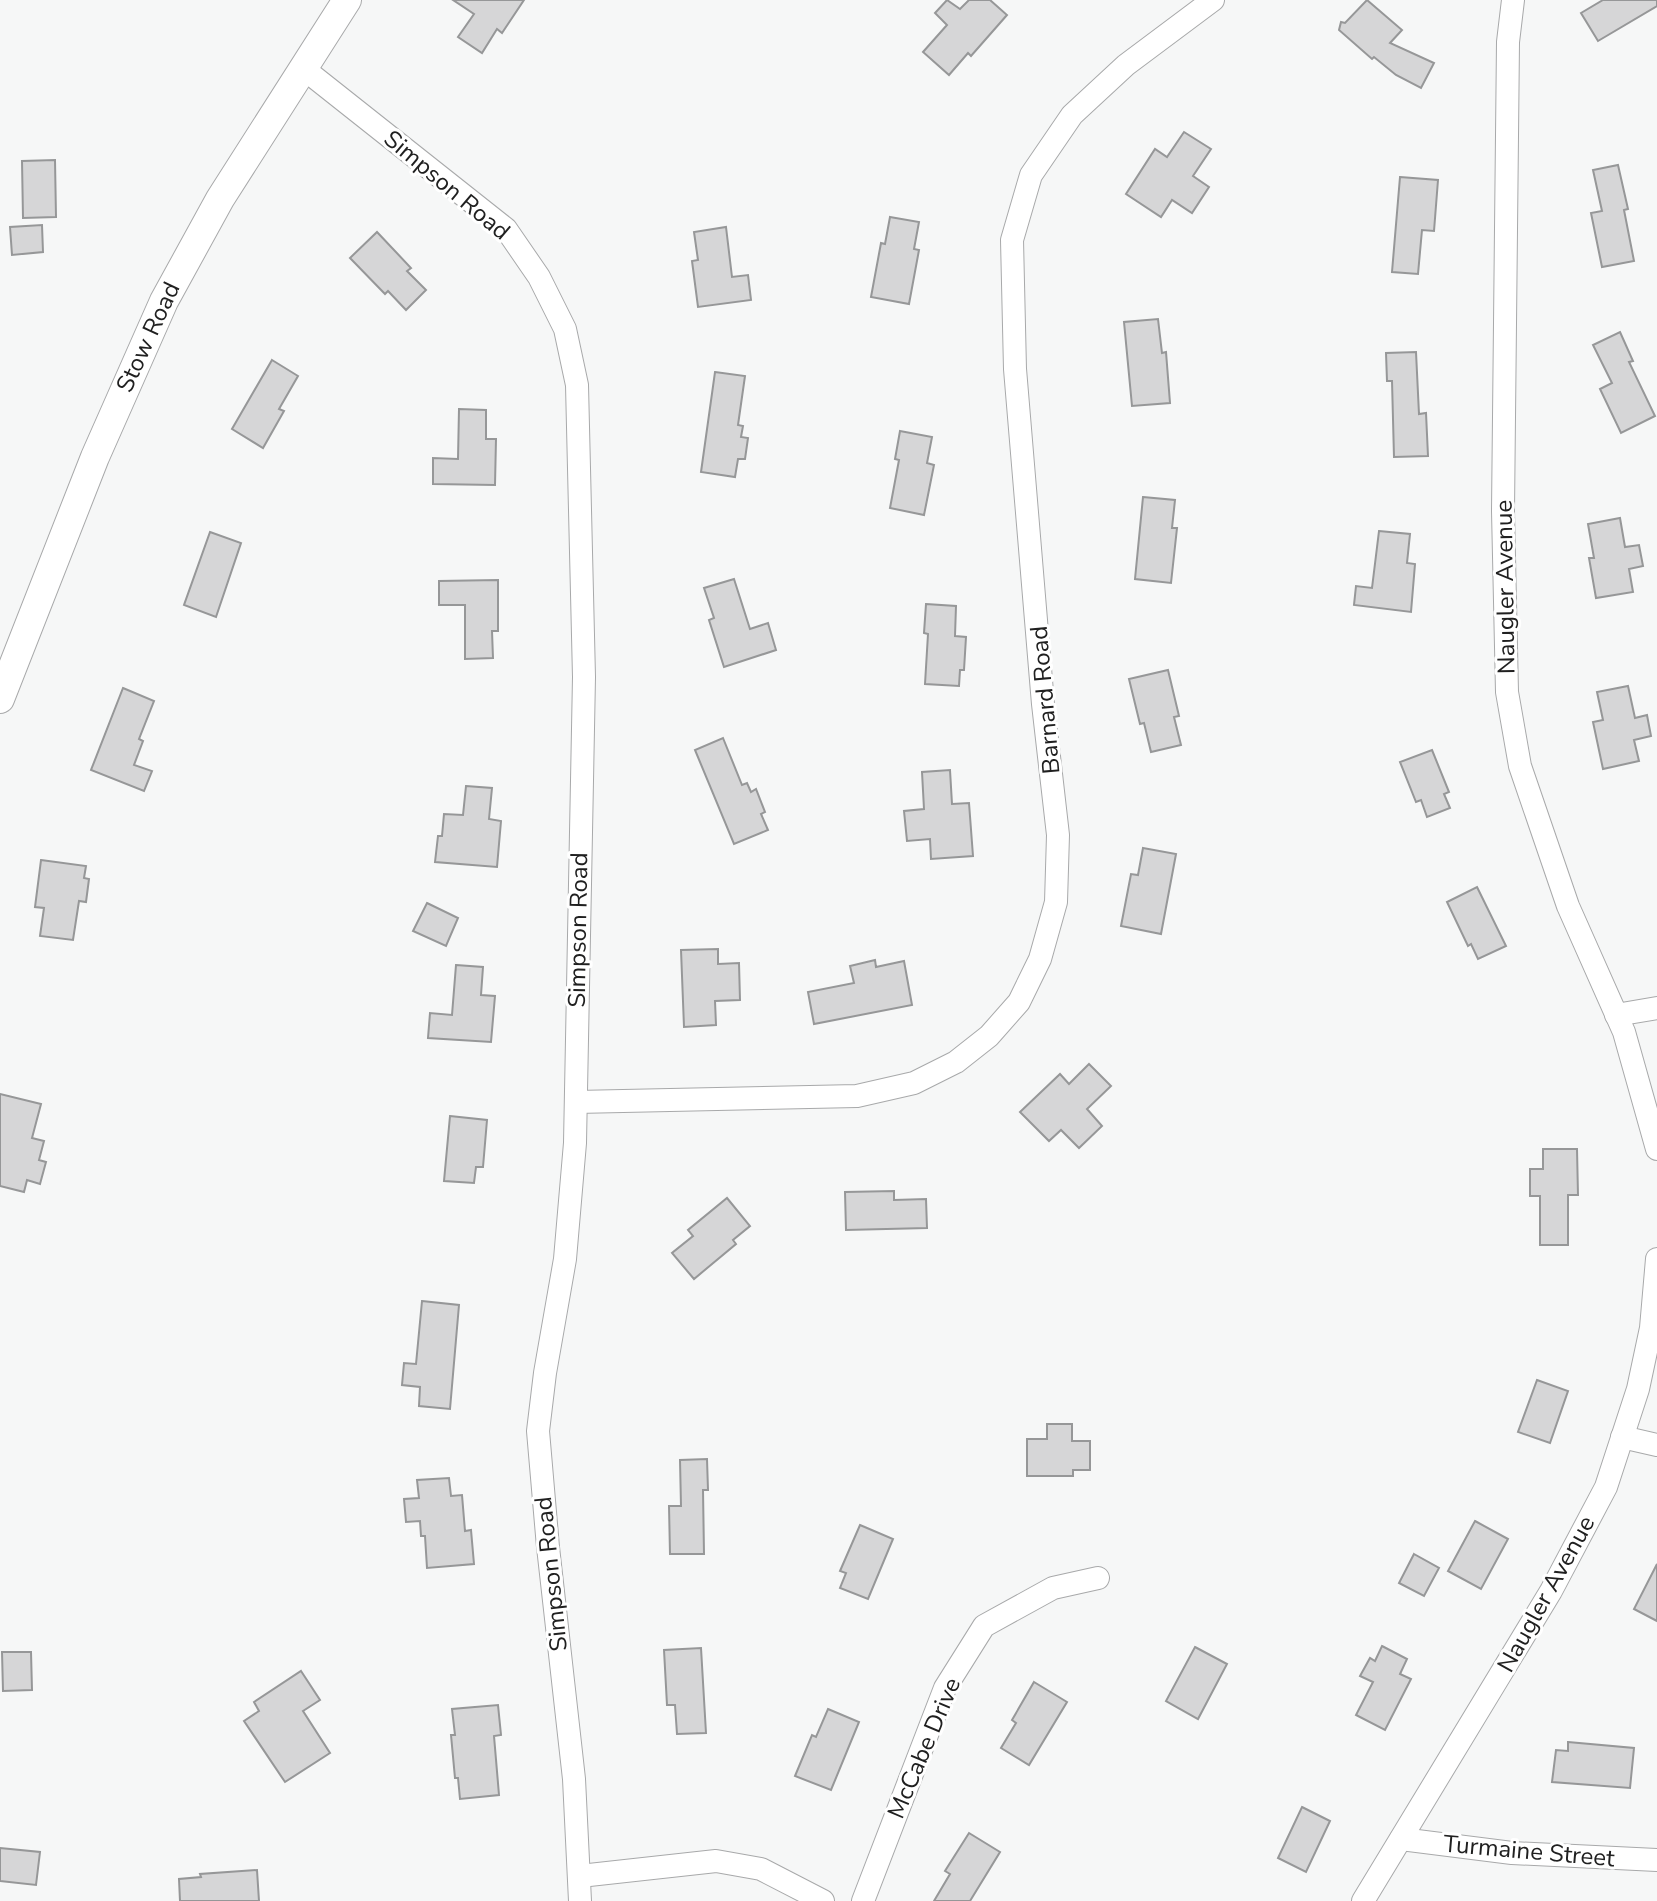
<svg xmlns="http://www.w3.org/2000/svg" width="1657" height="1901" viewBox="0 0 1657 1901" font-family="'Nunito Sans',sans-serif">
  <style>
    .building { fill: #d6d6d7; stroke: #969798; stroke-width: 2 }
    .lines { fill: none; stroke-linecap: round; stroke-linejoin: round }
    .minor-casing { stroke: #a8a9aa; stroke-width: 24 }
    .tertiary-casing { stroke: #a8a9aa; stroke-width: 30 }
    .minor { stroke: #fff; stroke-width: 22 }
    .tertiary { stroke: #fff; stroke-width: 28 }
    .labels { text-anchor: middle; stroke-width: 6; stroke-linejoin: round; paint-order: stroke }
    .street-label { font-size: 24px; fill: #202020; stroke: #fff }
  </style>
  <rect width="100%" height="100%" fill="#f6f7f7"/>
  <g class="building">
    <path d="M453,0H524L502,33L497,29L482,53L458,37L474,14Z"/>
    <path d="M947,0L960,9L969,0H990L1007,15L971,56L968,53L949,75L923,52L947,25L935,13Z"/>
    <path d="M1367,0L1402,30L1390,43L1434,63L1421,88L1396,75L1374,57L1372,59L1339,30L1341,22L1345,23Z"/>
    <path d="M1603,0H1657V6L1598,41L1581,13Z"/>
    <path d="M1184,132L1211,149L1193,176L1209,187L1192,213L1172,200L1161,217L1126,194L1155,149L1167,157Z"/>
    <path d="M55,160L56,217L23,218L22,161Z"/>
    <path d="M1618,165L1628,209L1624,210L1634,261L1602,267L1591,213L1602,211L1593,170Z"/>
    <path d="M1400,177L1438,180L1434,231L1422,230L1418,274L1392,272Z"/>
    <path d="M890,217L919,222L914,249L919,250L909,304L871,297L881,243L885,244Z"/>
    <path d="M42,225L43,252L12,255L10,227Z"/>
    <path d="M726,227L732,277L748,275L751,300L698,307L692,261L698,260L694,232Z"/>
    <path d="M377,232L411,268L407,271L426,290L406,310L388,291L385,294L350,258Z"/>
    <path d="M1158,319L1162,353L1166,352L1170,403L1132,406L1124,322Z"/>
    <path d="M1620,332L1633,361L1629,362L1655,416L1621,433L1600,389L1612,383L1593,345Z"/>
    <path d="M1416,352L1419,414L1426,413L1428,456L1394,457L1392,381H1387L1386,353Z"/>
    <path d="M272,360L298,376L279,409L284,411L263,448L232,429Z"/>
    <path d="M715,372L745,376L738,425L743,426L741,437L748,438L745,459H738L735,477L701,472Z"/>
    <path d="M459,409L486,410V439H496L495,485L433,484V458L458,459Z"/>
    <path d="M900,431L932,437L927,463L934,465L924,515L890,508L899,460L895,459Z"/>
    <path d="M1143,497L1175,500L1172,528H1177L1171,583L1135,579Z"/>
    <path d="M1620,518L1625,547L1639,545L1643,566L1629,569L1633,592L1596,598L1589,558H1594L1588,524Z"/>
    <path d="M1379,531L1410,534L1407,563L1415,564L1411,612L1354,605L1356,586L1372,588Z"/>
    <path d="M210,532L241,543L216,617L184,605Z"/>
    <path d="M734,579L750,629L768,623L776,650L724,667L709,620L714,618L704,588Z"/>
    <path d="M498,580V631H492L493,658L465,659V605H439V581Z"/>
    <path d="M926,604L956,606L955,636L966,637L964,670H960L959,686L925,684L928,634L924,633Z"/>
    <path d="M1168,670L1179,716L1174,717L1181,745L1151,752L1144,723L1140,724L1129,679Z"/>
    <path d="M1628,686L1635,718L1647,715L1651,736L1634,740L1639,761L1603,769L1593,722L1603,720L1597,692Z"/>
    <path d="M123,688L154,701L139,739L143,741L134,765L152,771L144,791L91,770Z"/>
    <path d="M723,738L742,785L747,783L751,792L756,789L765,812L761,814L768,830L734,844L695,750Z"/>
    <path d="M1432,750L1449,792L1444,794L1450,808L1427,817L1421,800L1416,802L1400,762Z"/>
    <path d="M950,770L952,804L969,803L973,856L931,859L930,839L907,841L904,811L924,809L922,772Z"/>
    <path d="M466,786L492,788L489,819L501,821L497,867L435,862L438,836H442L444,814L463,815Z"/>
    <path d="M1143,848L1176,854L1161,934L1121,926L1131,874L1138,875Z"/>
    <path d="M41,860L86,866L84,878L89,879L86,902L79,901L73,940L40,936L44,908L35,907Z"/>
    <path d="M1477,887L1506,946L1478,959L1471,944L1468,946L1447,902Z"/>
    <path d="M427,903L458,918L446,946L413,931Z"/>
    <path d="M718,949V964L739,963L740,1000L715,1001L716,1025L684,1027L681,950Z"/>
    <path d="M875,960L876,967L904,961L912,1005L814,1024L808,992L854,983L850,966Z"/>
    <path d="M456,965L483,967L481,995L495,996L491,1042L428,1038L430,1013L452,1015Z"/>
    <path d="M1089,1064L1111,1086L1087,1109L1102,1126L1079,1148L1061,1130L1049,1141L1020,1112L1060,1074L1069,1084Z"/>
    <path d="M0,1094L41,1104L32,1138L44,1141L39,1160L46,1162L40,1184L27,1180L24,1192L0,1186Z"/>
    <path d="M450,1116L487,1120L483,1167H476L474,1183L444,1181Z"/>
    <path d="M1543,1149H1577L1578,1195H1568V1245H1540V1196H1530V1169H1543Z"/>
    <path d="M894,1191V1200L926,1199L927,1228L846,1230L845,1192Z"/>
    <path d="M727,1198L750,1226L733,1240L736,1244L694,1279L672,1253L693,1236L688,1230Z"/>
    <path d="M422,1301L459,1305L450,1409L419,1406L420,1387L402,1385L404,1363L416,1364Z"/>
    <path d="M1537,1380L1568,1391L1550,1443L1518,1432Z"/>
    <path d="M1047,1424H1072V1441H1090V1470H1073V1476H1027V1439H1047Z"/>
    <path d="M707,1459L708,1490H703L704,1554H670L669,1506H681L680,1460Z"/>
    <path d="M449,1478L451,1496L462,1495L465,1531L471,1530L474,1564L427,1568L425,1536H421L420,1521L406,1522L404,1499L419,1498L417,1480Z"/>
    <path d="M1475,1521L1508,1539L1481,1589L1448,1571Z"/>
    <path d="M860,1525L893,1539L868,1599L840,1588L846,1573L840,1571Z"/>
    <path d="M1414,1554L1439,1568L1424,1596L1399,1583Z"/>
    <path d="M1657,1564V1621L1634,1609Z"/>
    <path d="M1382,1646L1407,1659L1400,1674L1411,1679L1385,1730L1356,1715L1373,1682L1360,1676L1370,1658L1375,1661Z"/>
    <path d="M1195,1647L1227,1664L1198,1719L1166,1701Z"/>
    <path d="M701,1648L706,1733L677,1734L675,1705H667L664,1650Z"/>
    <path d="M2,1652H31L32,1690L3,1691Z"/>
    <path d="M301,1671L320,1700L303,1711L330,1753L285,1782L244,1721L259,1711L254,1702Z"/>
    <path d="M1034,1682L1067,1702L1029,1765L1001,1748L1016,1723L1012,1720Z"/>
    <path d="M498,1705L501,1735L494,1736L499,1795L460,1799L458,1778H455L451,1735H455L452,1709Z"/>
    <path d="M828,1709L859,1722L831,1790L795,1776L812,1735L816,1737Z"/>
    <path d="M1568,1742L1634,1748L1630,1788L1552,1782L1556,1750L1568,1751Z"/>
    <path d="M1302,1807L1330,1821L1306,1872L1278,1858Z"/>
    <path d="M969,1833L1000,1852L970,1901H934L950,1874L945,1871Z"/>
    <path d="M0,1848L40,1852L36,1885L0,1881Z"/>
    <path d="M257,1870L259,1901H180L179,1879L201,1877L200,1874Z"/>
  </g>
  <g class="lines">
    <g class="minor-casing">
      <g id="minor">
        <path d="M1513,0L1508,42L1503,511L1507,692L1520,766L1568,906L1624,1032L1657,1149"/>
        <path d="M304,69L506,229L539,277L565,329L577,385L584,677L575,1143L565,1259L545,1373L538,1431L548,1547L574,1779L580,1901"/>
        <path d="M1616,1015L1657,1008"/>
        <path d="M576,1102L857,1096L914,1083L956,1062L989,1036L1019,1002L1040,959L1056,902L1058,835L1043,704L1015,369L1012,240L1031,175L1072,115L1126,65L1213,0"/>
        <path d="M1622,1437L1657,1445"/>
        <path d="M1401,1839L1512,1853L1657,1860"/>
        <path d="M580,1876L716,1861L761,1869L823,1901"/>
        <path d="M863,1901L945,1688L984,1626L1053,1588L1098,1578"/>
        <path d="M1363,1901L1551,1591L1606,1487L1638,1389L1651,1328L1657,1259"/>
      </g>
    </g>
    <g class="tertiary-casing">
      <path id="tertiary" d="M0,699L95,457L164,301L220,199L347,0"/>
    </g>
    <use href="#minor" class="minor"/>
    <use href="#tertiary" class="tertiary"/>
  </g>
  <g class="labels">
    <g class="street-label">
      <text transform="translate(447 185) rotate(40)" y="8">Simpson Road</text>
      <text transform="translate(148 337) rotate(-65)" y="8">Stow Road</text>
      <text transform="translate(1505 587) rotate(-91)" y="8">Naugler Avenue</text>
      <text transform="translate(1045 700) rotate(-95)" y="8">Barnard Road</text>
      <text transform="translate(578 930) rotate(-89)" y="8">Simpson Road</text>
      <text transform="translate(551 1574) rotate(-96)" y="8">Simpson Road</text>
      <text transform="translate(1546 1594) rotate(-61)" y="8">Naugler Avenue</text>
      <text transform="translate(924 1748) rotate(-67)" y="8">McCabe Drive</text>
      <text transform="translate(1529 1851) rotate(5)" y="8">Turmaine Street</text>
    </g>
  </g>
</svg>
